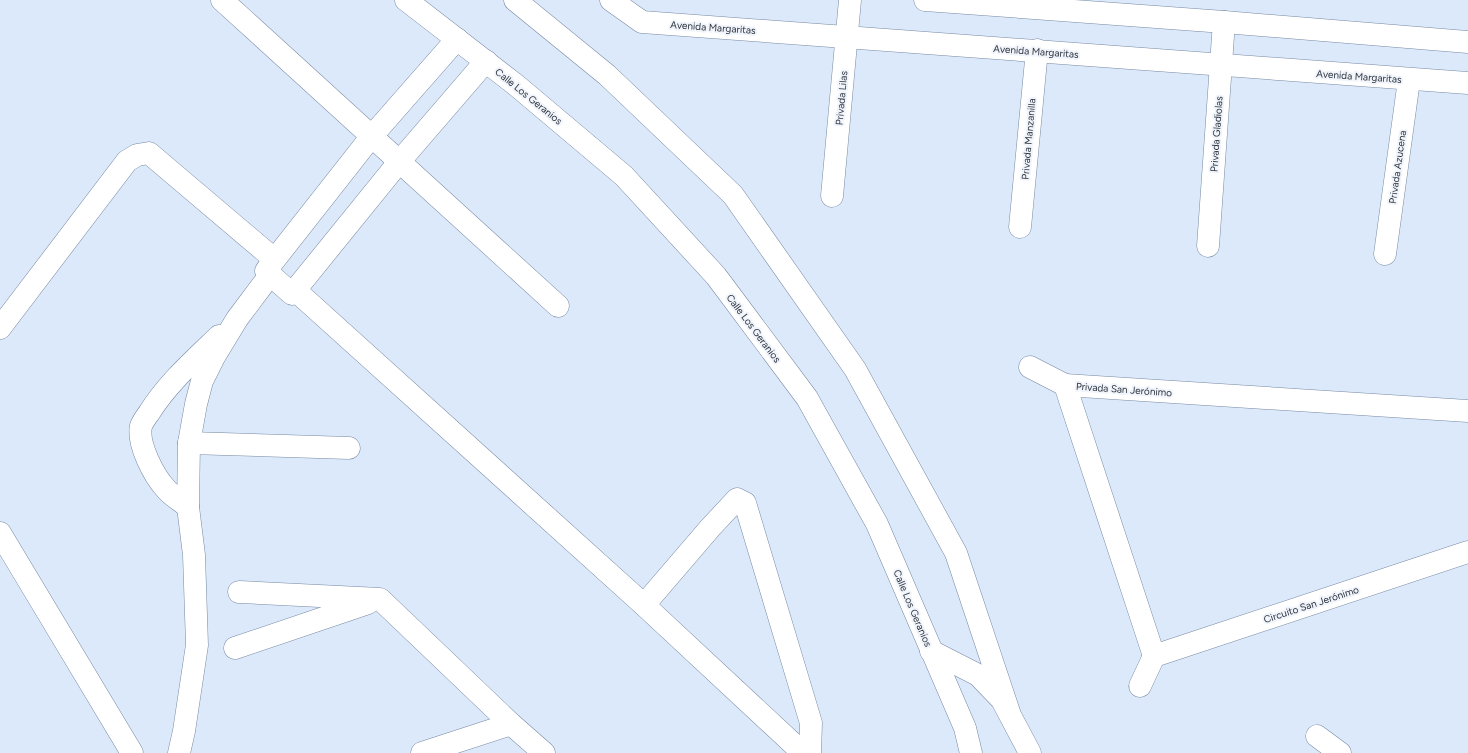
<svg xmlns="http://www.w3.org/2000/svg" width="1468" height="753" viewBox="0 0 1468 753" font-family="Figtree,sans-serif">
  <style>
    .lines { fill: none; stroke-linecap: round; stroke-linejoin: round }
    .street-casing { stroke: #7789a3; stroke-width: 23 }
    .street { stroke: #fff; stroke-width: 22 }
    .labels { text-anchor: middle; stroke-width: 4; stroke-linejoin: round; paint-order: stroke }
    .street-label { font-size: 10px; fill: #2b333e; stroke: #f1f5fb }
  </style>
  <rect width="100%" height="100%" fill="#dce9fa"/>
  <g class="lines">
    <g class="street-casing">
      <g id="street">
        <path d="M222,0L558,306"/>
        <path d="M406,0L516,85L624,176L716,276L807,398L877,524L965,728L971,753"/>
        <path d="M515,0L607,75L733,195L855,369L956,553L1009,712"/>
        <path d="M611,0L642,22L1468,83"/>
        <path d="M925,0L1224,22L1468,42"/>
        <path d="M457,39L371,137L268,268L266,271L292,294L399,162L486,61"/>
        <path d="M832,196L850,0"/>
        <path d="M1020,227L1037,50"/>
        <path d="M1208,246L1224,22"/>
        <path d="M1385,254L1409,80"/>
        <path d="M295,290L644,605L803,753"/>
        <path d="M0,328L127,161L137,155L149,153L274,259"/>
        <path d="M1030,367L1065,385"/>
        <path d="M189,443L349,448"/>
        <path d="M188,507C181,501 172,496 166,489C154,476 137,444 141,426C143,421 146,417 149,413C167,384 194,360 219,336"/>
        <path d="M0,533L132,753"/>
        <path d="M239,592L380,599L511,724L544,753"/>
        <path d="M644,605L710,528L737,499L745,503L811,723L810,753"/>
        <path d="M235,648L368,603"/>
        <path d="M931,651L978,675L1002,700L1030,753"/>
        <path d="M1154,656L1065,385L1468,411"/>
        <path d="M1154,656L1468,552"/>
        <path d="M1140,686L1154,656"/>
        <path d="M1317,736L1340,753"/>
        <path d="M179,753L184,731L197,645L194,555L188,507L189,443L196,404L202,381L214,357L237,319L270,275"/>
        <path d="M422,753L511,724"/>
      </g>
    </g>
    <use href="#street" class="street"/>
  </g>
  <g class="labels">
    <g class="street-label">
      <text transform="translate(713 27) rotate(4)" y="4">Avenida Margaritas</text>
      <text transform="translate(1036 51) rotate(4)" y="4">Avenida Margaritas</text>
      <text transform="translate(1359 76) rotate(4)" y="4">Avenida Margaritas</text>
      <text transform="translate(529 96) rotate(39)" y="4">Calle Los Geranios</text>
      <text transform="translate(841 98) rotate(-85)" y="4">Privada Lilas</text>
      <text transform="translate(1216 134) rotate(-86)" y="4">Privada Gladiolas</text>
      <text transform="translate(1028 139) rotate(-85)" y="4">Privada Manzanilla</text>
      <text transform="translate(1397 167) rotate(-82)" y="4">Privada Azucena</text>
      <text transform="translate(754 328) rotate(53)" y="4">Calle Los Geranios</text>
      <text transform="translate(1124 389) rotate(4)" y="4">Privada San Jerónimo</text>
      <text transform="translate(1311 604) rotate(-18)" y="4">Circuito San Jerónimo</text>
      <text transform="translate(913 608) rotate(67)" y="4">Calle Los Geranios</text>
    </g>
  </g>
</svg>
